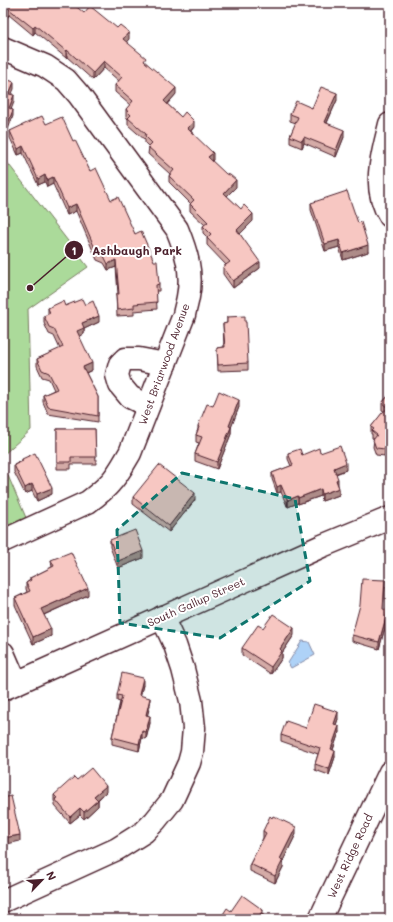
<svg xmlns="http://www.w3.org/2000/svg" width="393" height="922" viewBox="0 0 393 922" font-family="Mali,sans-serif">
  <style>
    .green { fill: #abda9a; stroke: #7a7c62 }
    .water { fill: #aed2f7; stroke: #868aa5 }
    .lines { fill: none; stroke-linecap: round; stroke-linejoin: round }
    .minor-casing { stroke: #4a1f2b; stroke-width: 25 }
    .minor { stroke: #fff; stroke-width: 22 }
    .wall { fill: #d4aba7; stroke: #4a1f2b }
    .shaded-wall { fill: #ad8b88; stroke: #4a1f2b }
    .building { fill: #f7c7c2; stroke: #4a1f2b }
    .marked { fill: #0f766e; fill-opacity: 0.2; stroke: #0f766e; stroke-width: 3; stroke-dasharray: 8 5; stroke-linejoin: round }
    .labels { text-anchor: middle; stroke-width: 4; stroke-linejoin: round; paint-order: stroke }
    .street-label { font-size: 11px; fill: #4a1f2b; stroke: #fff }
    .leader { fill: none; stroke: #4a1f2b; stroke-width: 1.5 }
    .callout-dot { fill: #4a1f2b; stroke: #fff; stroke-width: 1.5 }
    .mark-label { font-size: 12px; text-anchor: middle; font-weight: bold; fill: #fff }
    .callout-label { font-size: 12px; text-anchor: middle; font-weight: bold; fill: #4a1f2b; stroke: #fff; stroke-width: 4; stroke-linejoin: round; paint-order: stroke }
  </style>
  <rect width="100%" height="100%" fill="#fff"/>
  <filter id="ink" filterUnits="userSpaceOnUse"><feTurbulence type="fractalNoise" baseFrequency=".025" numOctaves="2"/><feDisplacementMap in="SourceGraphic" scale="8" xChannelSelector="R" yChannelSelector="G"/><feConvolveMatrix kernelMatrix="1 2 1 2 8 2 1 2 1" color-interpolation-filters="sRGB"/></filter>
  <g filter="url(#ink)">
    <g class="green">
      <path d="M3,157L88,267L28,309L31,430L3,455Z"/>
      <path d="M3,464L27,520L3,531Z"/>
    </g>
    <path class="water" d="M302,641L309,642L315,655L291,668L288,663Z"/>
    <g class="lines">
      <g class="minor-casing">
        <g id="minor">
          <path d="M3,48L45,66L66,80L79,95L177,229C186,251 193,272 188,297C187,303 185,309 184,315L130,453C124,463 118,475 110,483C104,490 96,496 88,502L3,541"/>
          <path d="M390,124C383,154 371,187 390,216"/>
          <path d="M148,406L130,397L120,385L117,375L120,364L125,359H139L165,364"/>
          <path d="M3,653L16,683"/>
          <path d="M3,689L322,546L390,518"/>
          <path d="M3,901L117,849L144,832L155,821L172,800L189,763L192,752L194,728L191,701L183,669L175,645L162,617"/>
          <path d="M320,919L390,772"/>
        </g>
      </g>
      <use href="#minor" class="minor"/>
    </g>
    <g class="wall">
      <path d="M3,3L84,13L129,39L126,42L176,94L167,104L181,117L194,127L191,131L213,160L212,161L236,187L227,196L253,221L240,234L260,268L233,288L223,274V267L226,265L207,245V237L203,233V226L205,225L190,211V204H191L169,182V176L170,174L148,154L149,147L145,143V140L128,125V119L127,118L126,116V109L130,105L115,92V85L119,81L104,68L93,80L67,57L66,58L35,32L33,35L9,15L3,23Z"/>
      <path d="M337,100L327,123L344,137L336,157L304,143L302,148L290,143V136L296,123L290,121V114Z"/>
      <path d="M46,124L73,141L90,171L135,234L159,284V291H156L157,309L134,311V315L117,316L116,294H118L116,267L108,270L104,263L97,260L76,211L67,215L53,184L47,187L45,182L38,185L23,153L18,155L10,138V131Z"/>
      <path d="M311,203L358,223L368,252L343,260L339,247L325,251L311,210Z"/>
      <path d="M85,305L99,322L84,329V334L79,336L92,370L86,373L98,397V422L48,414L43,402V395L54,390L49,379L42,377L37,366V359L60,349L54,336L49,334L44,323V316L48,314V308L65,306Z"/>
      <path d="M227,317L248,363V370L218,371L217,348L224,347L223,324L227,323Z"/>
      <path d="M390,394L385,456L376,455L373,447L374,439L372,438V434H371V427L384,411L382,410V403Z"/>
      <path d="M213,406L239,407L231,427V434L217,469L195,461V454L199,443L196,442V435L198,429V426Z"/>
      <path d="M57,429H95L96,464H71V469H57Z"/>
      <path d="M288,453L302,455L320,453L346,470L336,474L339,495L322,501L321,496L298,504V503L288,507V506H287L281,492L277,493L272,479V473L291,466L288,459Z"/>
      <path d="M22,459L52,494L37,501L32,491L25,494L14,472V465L22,461Z"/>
      <path d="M133,497L195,500L169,532L133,504Z"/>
      <path d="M110,540L143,558L118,568L110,547Z"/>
      <path d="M51,560L88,595L44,615L51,636L33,644L15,605V598L27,592L26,589V583L30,580V578L52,567Z"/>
      <path d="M385,587L383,609L388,617L379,649L352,641V635Z"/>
      <path d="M263,628L294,635L282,653V658L271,674L242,655V648Z"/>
      <path d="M143,685L140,695L150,705L147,715L150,723L146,739L142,738L139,751L112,744V737L120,702L117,701V695Z"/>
      <path d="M338,719L336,725L339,732L333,750L335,757L329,775L315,770V764L318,754L281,741V735Z"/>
      <path d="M77,780L106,792L98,800V806L84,819L80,815L70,823L55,806V803L54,801V795Z"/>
      <path d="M272,818L296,834L283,860V867L275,883L250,871V864L263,838V831Z"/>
    </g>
    <g class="shaded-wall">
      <path d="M9,9V15L3,23V16Z"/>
      <path d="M35,25V32L33,35V28Z"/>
      <path d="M129,32V39L123,46V39Z"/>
      <path d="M67,50V57L66,58V51Z"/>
      <path d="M104,61V68L93,80V73Z"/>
      <path d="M14,82V89L9,100V94Z"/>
      <path d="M176,88V94L164,108V101Z"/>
      <path d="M337,93V100L324,129V122Z"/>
      <path d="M14,95V102L9,115V108Z"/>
      <path d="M13,110V116L4,140V133Z"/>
      <path d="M194,121V127L187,135V128Z"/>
      <path d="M344,130V137L336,157V150Z"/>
      <path d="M304,137V143L302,148V141Z"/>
      <path d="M23,146V153L18,155V149Z"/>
      <path d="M213,153V160L208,164V157Z"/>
      <path d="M45,175V182L38,185V179Z"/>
      <path d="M53,177V184L47,187V180Z"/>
      <path d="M236,180V187L224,199V193Z"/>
      <path d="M76,204V211L67,215V208Z"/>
      <path d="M253,214V221L237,237V230Z"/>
      <path d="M339,240V247L325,251V244Z"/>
      <path d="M368,245V252L343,260V253Z"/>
      <path d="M116,260V267L108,270V264Z"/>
      <path d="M260,262V268L233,288V281Z"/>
      <path d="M99,316V322L84,329V334L77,338V331L82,323Z"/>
      <path d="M92,363V370L83,374V367Z"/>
      <path d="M239,400V407L229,433V426Z"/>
      <path d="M231,427V434L217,469V462Z"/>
      <path d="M390,443V450L385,456V449Z"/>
      <path d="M346,463V470L334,474V468Z"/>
      <path d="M338,479V486L336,480Z"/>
      <path d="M32,484V491L25,494V488Z"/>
      <path d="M281,485V492L277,493V487Z"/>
      <path d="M52,488V494L37,501V494Z"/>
      <path d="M339,488V495L322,501V494Z"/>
      <path d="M321,489V496L298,504V498Z"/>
      <path d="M195,493V500L169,532V526Z"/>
      <path d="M298,496V503L288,507V500Z"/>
      <rect x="287" y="499" width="1" height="7"/>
      <path d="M143,551V558L118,568V561Z"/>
      <path d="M88,588V595L41,616V609Z"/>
      <path d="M388,610V617L379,649V642Z"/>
      <path d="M294,628V635L282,653V658L271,674V667L280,649Z"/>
      <path d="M51,629V636L33,644V637Z"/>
      <path d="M143,678V685L139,702V695Z"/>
      <path d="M150,698V705L146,722V715Z"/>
      <path d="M338,712V719L334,730V724Z"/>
      <path d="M150,716V723L146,739V732Z"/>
      <path d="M339,726V732L331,755V749Z"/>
      <path d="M142,731V738L139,751V744Z"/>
      <path d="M335,751V757L329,775V769Z"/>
      <path d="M106,786V792L94,803V796Z"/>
      <path d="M98,800V806L84,819V812Z"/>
      <path d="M80,808V815L70,823V817Z"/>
      <path d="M296,827V834L282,863L283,860V867L275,883V876L280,859Z"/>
      <path d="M20,835V841L3,845V838Z"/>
      <path d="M263,910V917L262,919H257Z"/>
    </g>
    <g class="building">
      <path d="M3,3H72L84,13L90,6L117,28L120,25L129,32L123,39L146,58L144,61L176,88L164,101L181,117L185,112L194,121L187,128L213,153L208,157L226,174L230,175L236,180L224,193L241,209L244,205L253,214L237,230L260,262L233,281L223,267L230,262L207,238L211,234L203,226L208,222L190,204L194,200L169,176L174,170L148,147L152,143L145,136L146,134L128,118L131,115L127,111V110L126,109L133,101L115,85L122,77L104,61L93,73L67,50L66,51L35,25L33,28L9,9L3,16Z"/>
      <path d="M3,78L14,82L9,94L14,95L9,108L13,110L4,133H3Z"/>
      <path d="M321,87L337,93L324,122L344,130L336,150L304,137L302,141L290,136L298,117L290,114L296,101L312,108Z"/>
      <path d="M42,116L46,124L62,117L73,141L75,140L90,171L96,168L111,200L118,197L135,234L141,231L154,261H157L159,284L156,285L157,302L134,304V308L117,310L116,294H119L116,260L108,264L104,256L97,253L76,204L67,208L53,177L47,180L45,175L38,179L23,146L18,149L10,131Z"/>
      <path d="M347,191L358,223L361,222L368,245L343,253L339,240L325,244L311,203Z"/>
      <path d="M82,299L85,305L93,301L99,316L82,323L84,328L77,331L92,363L83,367L98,397V416L48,407L43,395L57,389L49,373L42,370L37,359L63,347L54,329L49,327L44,316L50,313L48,308L63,301L65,306Z"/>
      <path d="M245,316V322H246L248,363L218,365L217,348L225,347L223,324L227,323V317Z"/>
      <path d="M219,391L239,400L229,426L231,427L217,462L195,454L202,437L196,435L199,427L198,426L207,404L213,406Z"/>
      <path d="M390,394V443L385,449L376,448L373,440L377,435L372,431L374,429L371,427L382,413L388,408L382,403Z"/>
      <path d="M57,429H95L96,457H71V462H57Z"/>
      <path d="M340,446L346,463L334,468L338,479L336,480L339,488L322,494L321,489L298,498V496L288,500V499H287L281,485L277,487L272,473L293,465L288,453L300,449L302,455L319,448L320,453Z"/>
      <path d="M35,453L52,488L37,494L32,484L25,488L14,465L23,461L22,459Z"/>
      <path d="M159,465L195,493L169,526L133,497Z"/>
      <path d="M135,530L143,551L118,561L110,540Z"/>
      <path d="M71,552L88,588L41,609L51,629L33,637L15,598L30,591L26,583L31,580L30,578L54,566L51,560Z"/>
      <path d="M362,579L385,580L383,609L388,610L379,642L352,635L360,605Z"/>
      <path d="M273,614L294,628L280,649L282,651L271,667L242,648L258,625L263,628Z"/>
      <path d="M122,673L143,678L139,695L150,698L146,715L150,716L146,732L142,731L139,744L112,737L122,696L117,695Z"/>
      <path d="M314,704L338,712L334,724L339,726L331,749L335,751L329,769L315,764L320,748L281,735L286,721L306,728Z"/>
      <path d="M91,768L106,786L94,796L98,800L84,812L80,808L70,817L55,799L57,798L54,795L74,777L77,780Z"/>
      <path d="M11,796L20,835L3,838V798Z"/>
      <path d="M270,816L272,818L273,816L296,827L280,859L283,860L275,876L250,864L266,833L263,831Z"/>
      <path d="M242,895L263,910L257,919H220L227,908L231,911Z"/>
    </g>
  </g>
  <path class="marked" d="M182,473L295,499L310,581L220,638L120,623L117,530Z"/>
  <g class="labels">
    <g class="street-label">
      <text transform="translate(164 364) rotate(-70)" y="4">West Briarwood Avenue</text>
      <text transform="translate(196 602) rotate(-24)" y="4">South Gallup Street</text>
      <text transform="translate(350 856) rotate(-65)" y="4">West Ridge Road</text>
    </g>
  </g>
  <path class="leader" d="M30 288L74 250"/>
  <g class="callout-dot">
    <circle cx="30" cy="288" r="4"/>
    <circle cx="74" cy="250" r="10"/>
  </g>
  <g class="mark-label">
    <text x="74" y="255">1</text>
  </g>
  <g class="callout-label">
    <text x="137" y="255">Ashbaugh Park</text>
  </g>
  <rect width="393" height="922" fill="none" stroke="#fff" stroke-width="16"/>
  <rect x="8" y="8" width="377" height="906" fill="none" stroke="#4a1f2b" stroke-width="1.5" filter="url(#ink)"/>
  <g transform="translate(42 880) rotate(65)" stroke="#ffffff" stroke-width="3" paint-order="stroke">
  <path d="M0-3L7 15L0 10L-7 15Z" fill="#4a1f2b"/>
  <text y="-6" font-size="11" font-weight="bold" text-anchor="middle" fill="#4a1f2b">N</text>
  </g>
</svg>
